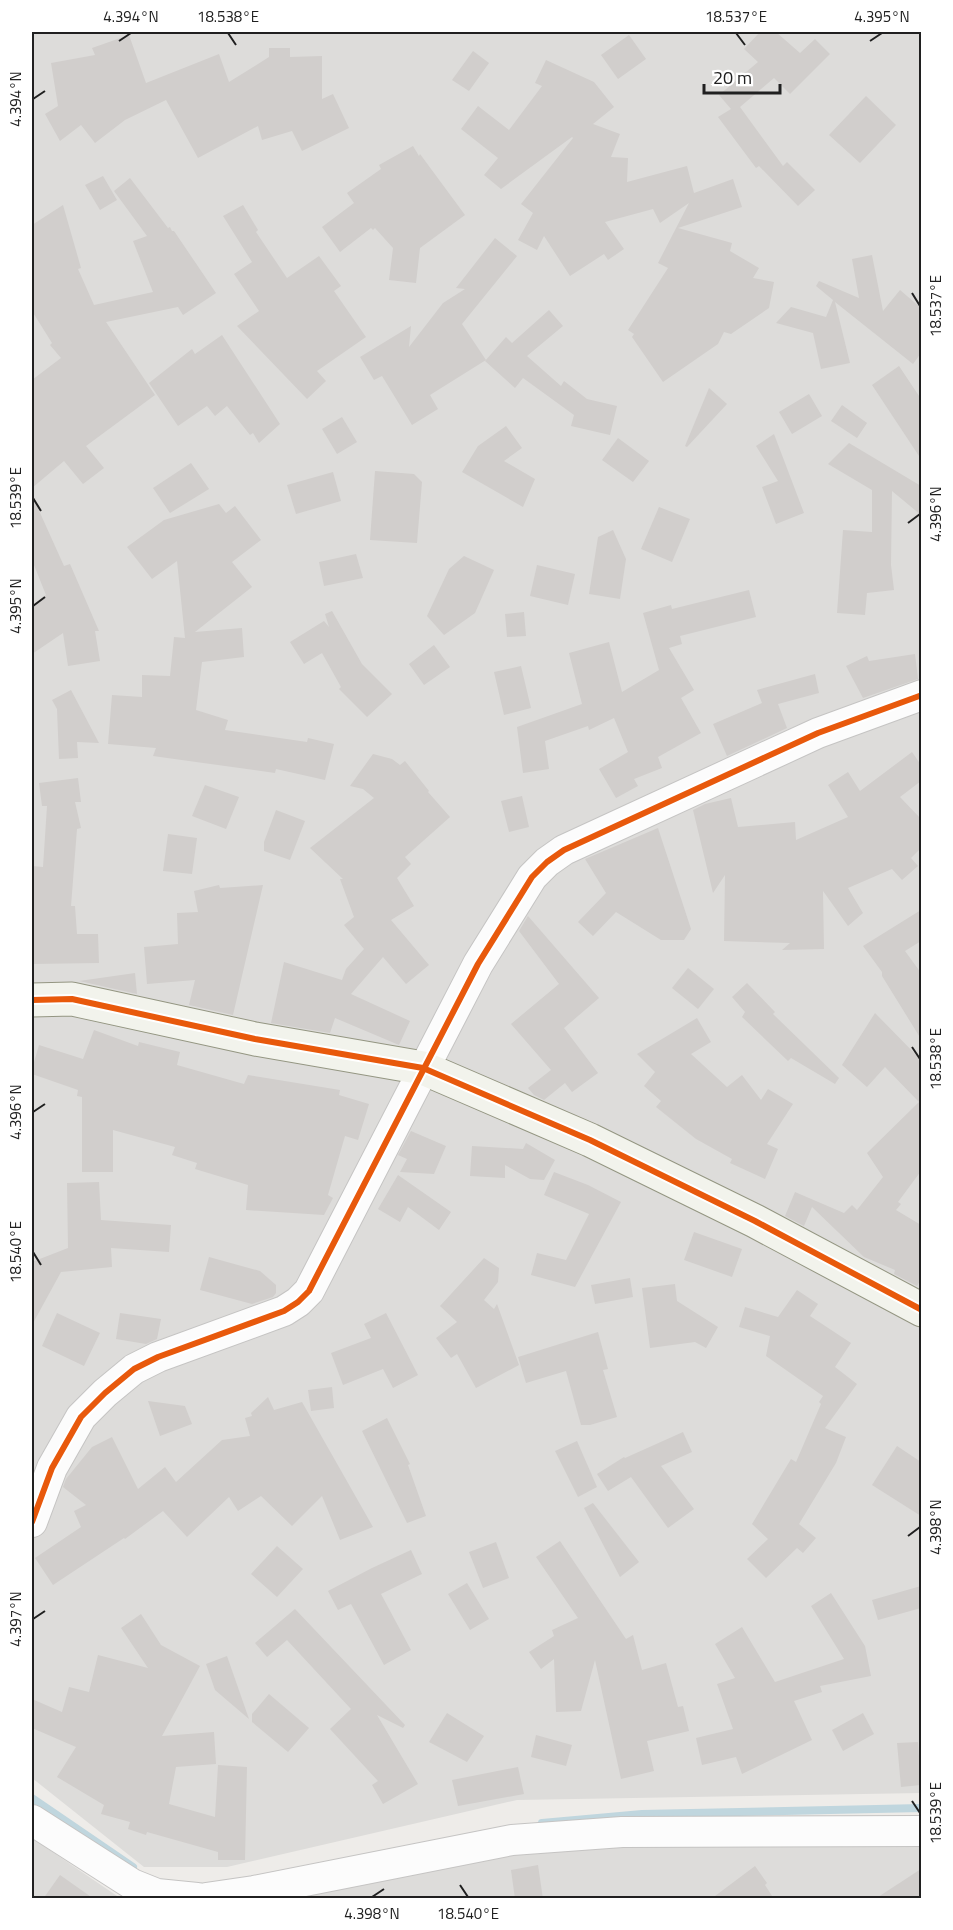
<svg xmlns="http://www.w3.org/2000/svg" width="953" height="1930" viewBox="0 0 953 1930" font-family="'Titillium Web',sans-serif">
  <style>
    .residential { fill: #dddcda }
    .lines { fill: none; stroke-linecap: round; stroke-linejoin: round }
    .stream { stroke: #c0d6de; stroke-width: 8 }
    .building { fill: #d1cecc }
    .street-casing { stroke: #c5c4c3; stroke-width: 32 }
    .secondary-casing { stroke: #949682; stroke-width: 35 }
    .street { stroke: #fcfcfc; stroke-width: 30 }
    .secondary { stroke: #f2f3ec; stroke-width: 33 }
    .cycleway-casing { stroke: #fff; stroke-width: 10 }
    .cycleway { stroke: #e8590c; stroke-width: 6 }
    .ticks { fill: none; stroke: #202020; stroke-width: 2 }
    .neatline { fill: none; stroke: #202020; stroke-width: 2 }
    .ticks-label { font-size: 15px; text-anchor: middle; fill: #202020 }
  </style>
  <rect width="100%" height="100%" fill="#eeece9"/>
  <g class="residential">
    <path d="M32,32H921V1793L517,1800L227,1867H144L32,1778Z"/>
    <path d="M32,1838L120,1898H32Z"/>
    <path d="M550,1846H921V1898H273Z"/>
  </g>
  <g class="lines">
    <g class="stream">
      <path d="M32,1798L133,1867"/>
      <path d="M542,1823L642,1814L922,1808"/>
    </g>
  </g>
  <g class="building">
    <path d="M760,32H776L800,53L815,39L830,54L790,94L774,78L740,107L783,166L787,162L815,190L798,206L759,166L756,168L718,117L731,109L719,95L758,62L744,49Z"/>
    <path d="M129,35L146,83L219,54L229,82L269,57V48H290V57L322,56V99L333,94L349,128L302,151L292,131L262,140L258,126L198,158L166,100L125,120L95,143L81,125L60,141L45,114L58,106L51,63L95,55L92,48Z"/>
    <path d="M629,35L646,59L618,79L601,55Z"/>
    <path d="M473,51L489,63L469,91L452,80Z"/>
    <path d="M546,60L594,82L614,107L593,124L620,134L611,157L628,158L627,182L687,166L694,193L733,179L742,207L678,228L732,243L730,251L759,268L753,278L774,282L769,308L731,334L724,332L718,344L663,382L632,337L634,334L628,330L668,268L658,263L689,203L660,223L653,209L605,222L624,249L608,260L604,254L570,276L544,236L537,250L518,240L533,213L521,204L573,138L572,137L501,189L484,175L498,158L461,129L478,106L509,130L542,86L535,83Z"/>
    <path d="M866,96L896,125L860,163L829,135Z"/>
    <path d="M413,146L419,156L420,154L465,215L420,248L416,283L389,280L393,248L375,228L373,230L371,228L340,252L322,227L354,203L347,193L381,169L379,165Z"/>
    <path d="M103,176L117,200L100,210L85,185Z"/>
    <path d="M130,178L168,228L170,227L172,231H174L216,293L183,315L178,307L106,322L155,395L86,446L104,468L83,484L64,461L32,488V380L61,358L50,345L52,343L32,311V225L63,205L81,268L78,269L94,305L153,292L133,241L147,236L114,191Z"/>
    <path d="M243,205L258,230L256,232L287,278L319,256L341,286L334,291L366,337L317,371L326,381L307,399L237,326L259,311L234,274L252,262L223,216Z"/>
    <path d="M495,238L517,256L462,324L486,360L430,395L438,409L412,425L382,376L374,380L360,357L411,326L409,347L443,303L465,289L456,288Z"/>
    <path d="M872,255L883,311L900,290L921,308V353L913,364L835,302L850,363L821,369L813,333L776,323L791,307L826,317L833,300L816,286L819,281L859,298L852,259Z"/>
    <path d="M549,310L563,326L527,356L561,386L564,381L587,399L617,406L610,435L571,426L574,415L523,378L515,388L485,361L506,337L512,343Z"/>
    <path d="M222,335L280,424L259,443L253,433L250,435L227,406L215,416L207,406L178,426L149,383L192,349L195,354Z"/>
    <path d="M899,366L921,399V459L872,385Z"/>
    <path d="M709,388L727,404L687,447L685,446Z"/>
    <path d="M809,394L822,416L792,434L779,412Z"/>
    <path d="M842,405L867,423L857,438L831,421Z"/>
    <path d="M342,417L357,442L337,454L322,429Z"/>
    <path d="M506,426L522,448L504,461L535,479L523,507L462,472L478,446Z"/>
    <path d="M774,434L804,513L776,524L762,487L778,481L756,446Z"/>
    <path d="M618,438L649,461L633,482L602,460Z"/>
    <path d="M849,443L921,486V515L892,491L891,565L894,590L867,593L865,615L837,613L843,530L872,532V490L828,464Z"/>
    <path d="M191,463L209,489L170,513L153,488Z"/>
    <path d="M375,471L414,474L422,482L417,543L370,540Z"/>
    <path d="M333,472L341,501L296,514L287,485Z"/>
    <path d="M32,495L64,566L70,564L99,631H95L100,661L68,666L63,633L32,654V605L46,595L32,560Z"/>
    <path d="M219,504L226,513L235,506L261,540L232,562L252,587L195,632L242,628L244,657L202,662L196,710L228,720L225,730L307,742L308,738L334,744L325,780L276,769L275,773L153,756L156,748L108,744L112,695L142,697V675L170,676L174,637L185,638L177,561L152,579L127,547L164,520Z"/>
    <path d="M659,507L690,519L672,562L641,549Z"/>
    <path d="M613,530L626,559L620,599L589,594L598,537Z"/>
    <path d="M356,554L363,578L324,586L319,562Z"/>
    <path d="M464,556L494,570L475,613L444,635L427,616L449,569Z"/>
    <path d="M537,565L575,574L568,605L530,596Z"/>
    <path d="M749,590L756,617L680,636L682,644L669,648L694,690L681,698L701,733L658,757L662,768L634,779L638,786L616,798L599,769L628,752L614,718L589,730L588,726L545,741L549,769L523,773L517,727L582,704L569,653L609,642L622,692L659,670L643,613L671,605L672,609Z"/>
    <path d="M332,611L362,664L392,694L367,717L339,689L341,687L322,653L304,664L290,642L324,621L329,627L325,614Z"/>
    <path d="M524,612L526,636L507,637L505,614Z"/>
    <path d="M434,645L450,667L424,685L409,664Z"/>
    <path d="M915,654L918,679L863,698L846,666L867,656L869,661Z"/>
    <path d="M521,666L531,708L504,715L494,672Z"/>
    <path d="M815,674L819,693L778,704L787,728L727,756L713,724L762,703L757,690Z"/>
    <path d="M71,690L99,743L77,742L78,758L59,759L57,709L52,700Z"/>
    <path d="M912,752L921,765V781L900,797L921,819V848L911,858L918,866L902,880L892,869L848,888L863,913L848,926L823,891L824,949L782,950L790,943L724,941L725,875L713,893L693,810L705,804L731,798L738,827L795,822L796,840L848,817L828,785L848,772L860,791Z"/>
    <path d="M373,754L392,759L400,765L405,761L429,791L428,792L450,817L405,857L411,864L397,878L414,906L391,920L429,965L406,984L383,957L351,994L410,1021L399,1045L335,1018L330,1033L271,1023L284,962L342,980L346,969L364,949L344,925L354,917L340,879H343L310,848L374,798L363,789L350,786Z"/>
    <path d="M78,778L81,802H75L81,828L77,829L71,906H75L77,934H98L99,963L32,964V866L43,867L47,806H42L39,783Z"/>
    <path d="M205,785L239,797L226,829L192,816Z"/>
    <path d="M522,796L529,827L509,832L501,801Z"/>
    <path d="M276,810L305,821L290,860L264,851V842Z"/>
    <path d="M658,828L691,929L684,940H661L616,912L593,936L578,922L606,893L585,859Z"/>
    <path d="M168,834L197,838L192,874L163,871Z"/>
    <path d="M219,885L220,888L263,885L233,1015L189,1005L195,980L147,984L144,947L178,944L177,913L198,912L194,891Z"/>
    <path d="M921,910V941L905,951L921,973V1039L882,976V972L863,946Z"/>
    <path d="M528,916L599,998L564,1028L598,1073L572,1092L565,1083L544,1100L534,1095L528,1088L551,1070L511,1024L559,984L519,931Z"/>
    <path d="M688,968L714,989L698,1009L672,988Z"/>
    <path d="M135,973L137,994L79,981Z"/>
    <path d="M747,983L775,1012L773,1014L839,1078L835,1084L791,1058L788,1061L742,1017L745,1012L732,997Z"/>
    <path d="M875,1013L921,1060V1171L898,1202L901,1204L896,1210L921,1225V1279L917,1286L894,1274L895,1270L864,1257L812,1207L804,1226L785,1216L795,1192L844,1213L852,1205L857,1210L883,1177L867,1153L919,1102L885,1067L867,1087L842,1065Z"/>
    <path d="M697,1018L711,1042L691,1054L727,1087L742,1075L761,1100L768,1089L793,1104L767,1144L778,1149L765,1179L730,1163L732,1159L696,1139L656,1107L661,1101L644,1086L655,1072L637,1054Z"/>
    <path d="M94,1030L138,1046L139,1042L180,1052L177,1065L244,1084L248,1075L340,1090L339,1095L369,1104L358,1140L345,1136L328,1195L333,1198L324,1215L246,1210L248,1185L195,1169L197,1163L172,1155L175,1147L113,1130V1172H82V1097L77,1096L78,1090L32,1074V1069L39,1045L83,1059Z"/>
    <path d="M411,1131L446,1146L434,1174L400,1172L407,1159L398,1155Z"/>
    <path d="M526,1143L555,1160L544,1180L530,1179L505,1165V1178L470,1176L472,1146L523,1149Z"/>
    <path d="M554,1172L588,1185L621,1202L575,1287L531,1275L537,1253L566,1260L589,1214L544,1195Z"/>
    <path d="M398,1175L451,1212L439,1230L408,1207L400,1222L378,1209Z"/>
    <path d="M99,1182L101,1220L171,1225L169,1252L111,1248L112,1267L61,1272L32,1325V1262L68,1248L67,1183Z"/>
    <path d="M694,1232L742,1249L732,1277L684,1260Z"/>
    <path d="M209,1257L260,1271L276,1285V1293L273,1297L252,1304L200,1290Z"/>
    <path d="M484,1258L499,1268L498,1282L484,1300L494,1309L497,1304L519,1365L476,1388L457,1354L451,1358L436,1338L457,1322L440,1306Z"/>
    <path d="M630,1278L633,1297L595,1304L591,1285Z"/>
    <path d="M675,1284L677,1301L718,1327L706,1348L695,1342L650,1348L642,1288Z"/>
    <path d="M797,1290L818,1304L810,1316L851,1343L835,1367L857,1384L825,1428L846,1437L836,1463L799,1524L816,1538L803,1553L797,1548L766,1578L747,1559L768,1539L752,1524L791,1459L796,1462L821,1404L819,1402L823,1396L766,1356L770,1336L739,1327L745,1307L778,1317Z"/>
    <path d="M57,1313L100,1333L84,1366L42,1346Z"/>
    <path d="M120,1313L161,1319L157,1339L146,1344L116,1339Z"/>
    <path d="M386,1313L418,1375L393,1388L383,1369L343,1385L331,1353L371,1338L364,1324Z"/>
    <path d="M598,1332L608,1369L603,1370L617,1417L590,1425H581L566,1371L526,1383L518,1357Z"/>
    <path d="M332,1387L334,1408L311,1411L308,1390Z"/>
    <path d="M268,1397L274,1410L302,1402L373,1527L340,1540L322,1496L292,1526L261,1496L238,1511L229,1497L187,1537L163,1511L125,1539L124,1538L53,1585L35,1558L81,1527L74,1511L86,1505L63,1487L66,1479L92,1447L112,1437L138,1489L165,1467L176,1482L222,1440L250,1436L245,1418L252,1416L251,1413Z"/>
    <path d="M148,1401L185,1406L192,1424L160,1436Z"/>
    <path d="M387,1418L410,1464L408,1465L426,1516L407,1523L362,1431Z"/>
    <path d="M683,1432L692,1452L661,1466L694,1509L668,1528L631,1477L608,1491L597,1474L624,1457L625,1458Z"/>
    <path d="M577,1441L597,1487L578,1497L555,1451Z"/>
    <path d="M897,1446L921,1462V1516L872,1485Z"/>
    <path d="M593,1503L639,1562L620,1577L584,1508Z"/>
    <path d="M560,1541L626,1639L633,1635L642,1670L666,1663L678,1707L683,1706L689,1731L647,1741L654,1771L621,1779L595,1660L581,1711L556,1712L554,1659L541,1669L529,1652L554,1636L552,1630L578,1618L536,1557Z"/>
    <path d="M496,1542L509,1578L483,1588L469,1552Z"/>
    <path d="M277,1546L303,1569L277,1597L251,1574Z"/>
    <path d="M411,1550L422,1574L381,1594L411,1650L384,1665L351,1604L338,1610L328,1591L372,1568Z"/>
    <path d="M467,1583L489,1619L470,1630L448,1594Z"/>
    <path d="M921,1586V1608L878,1620L872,1600Z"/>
    <path d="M831,1593L865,1646L871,1676L820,1686L822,1692L794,1701L812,1740L742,1774L736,1757L702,1765L696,1738L733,1729L717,1684L735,1678L715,1644L742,1627L775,1682L844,1659L811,1606Z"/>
    <path d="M295,1609L405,1725L403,1728L377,1715L418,1784L383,1804L372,1785L378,1781L330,1729L351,1709L287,1640L267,1657L255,1643Z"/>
    <path d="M141,1614L161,1645L200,1666L162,1736L214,1732L216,1764L176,1767L169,1804L215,1817L218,1765L247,1767L245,1860H218V1852L147,1832L146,1835L128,1829L130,1822L101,1814L104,1805L57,1777L76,1747L32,1728V1699L62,1712L69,1687L89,1692L98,1655L148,1668L121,1628Z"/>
    <path d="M227,1656L249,1719L215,1690L206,1664Z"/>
    <path d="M269,1694L309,1728L288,1752L252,1722V1714Z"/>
    <path d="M447,1713L484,1736L467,1762L429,1742Z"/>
    <path d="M863,1713L874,1734L843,1751L832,1730Z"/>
    <path d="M536,1735L572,1745L566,1766L531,1757Z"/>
    <path d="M918,1742L921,1785L901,1787L897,1743Z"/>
    <path d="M518,1767L524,1794L458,1806L452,1780Z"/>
    <path d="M538,1865L543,1899H515L511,1870Z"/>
    <path d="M755,1866L767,1883L765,1885L774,1899H711Z"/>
    <path d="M921,1869V1899H875Z"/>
    <path d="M60,1875L94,1899H43Z"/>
  </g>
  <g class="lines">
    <g class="street-casing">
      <g id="street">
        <path d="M32,1522L52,1468L81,1417L105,1393L134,1369L158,1357L284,1311L298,1302L309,1291L478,964L532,877L547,862L564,850L818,733L922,695"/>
        <path d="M32,1820L132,1884L157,1894L197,1898"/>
        <path d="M206,1898L254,1891L512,1840L622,1832L922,1831"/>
      </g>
    </g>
    <g class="secondary-casing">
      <path id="secondary" d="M32,1000L72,999L255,1039L423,1068L590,1140L755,1221L922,1310"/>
    </g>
    <use href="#street" class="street"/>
    <use href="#secondary" class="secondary"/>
    <g class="cycleway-casing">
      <g id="cycleway">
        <path d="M32,1000L72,999L255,1039L423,1068L590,1140L755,1221L922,1310"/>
        <path d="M32,1522L52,1468L81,1417L105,1393L134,1369L158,1357L284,1311L298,1302L309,1291L478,964L532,877L547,862L564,850L818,733L922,695"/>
      </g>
    </g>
    <use href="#cycleway" class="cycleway"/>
  </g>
  <path class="ticks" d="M228,33L236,45M736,33L745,45M119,41L131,33M870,41L882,33M33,99L45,91M912,293L920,306M33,498L41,511M908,523L920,514M33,606L45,597M912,1047L920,1059M33,1112L45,1104M33,1252L41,1265M908,1536L920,1527M33,1619L45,1611M912,1801L920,1813M460,1885L468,1897M372,1897L384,1889"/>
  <rect width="953" height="1930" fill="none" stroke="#ffffff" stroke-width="66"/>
  <path d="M704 84v9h76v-9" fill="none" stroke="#202020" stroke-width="3"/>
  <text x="713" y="84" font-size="18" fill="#202020" stroke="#ffffff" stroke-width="4.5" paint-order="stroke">20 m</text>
  <rect x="33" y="33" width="887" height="1864" class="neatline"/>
  <g class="ticks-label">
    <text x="131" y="22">4.394°N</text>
    <text x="228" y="22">18.538°E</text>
    <text x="736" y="22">18.537°E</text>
    <text x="882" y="22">4.395°N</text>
    <text transform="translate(16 99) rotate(-90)" y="5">4.394°N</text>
    <text transform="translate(936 306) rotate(-90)" y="5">18.537°E</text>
    <text transform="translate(16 498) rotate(-90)" y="5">18.539°E</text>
    <text transform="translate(936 514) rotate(-90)" y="5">4.396°N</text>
    <text transform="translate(16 606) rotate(-90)" y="5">4.395°N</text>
    <text transform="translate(936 1059) rotate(-90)" y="5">18.538°E</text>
    <text transform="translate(16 1112) rotate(-90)" y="5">4.396°N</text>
    <text transform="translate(16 1252) rotate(-90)" y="5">18.540°E</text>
    <text transform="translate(936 1527) rotate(-90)" y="5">4.398°N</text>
    <text transform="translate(16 1619) rotate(-90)" y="5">4.397°N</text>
    <text transform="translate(936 1813) rotate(-90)" y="5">18.539°E</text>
    <text x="372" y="1919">4.398°N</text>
    <text x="468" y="1919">18.540°E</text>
  </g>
</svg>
